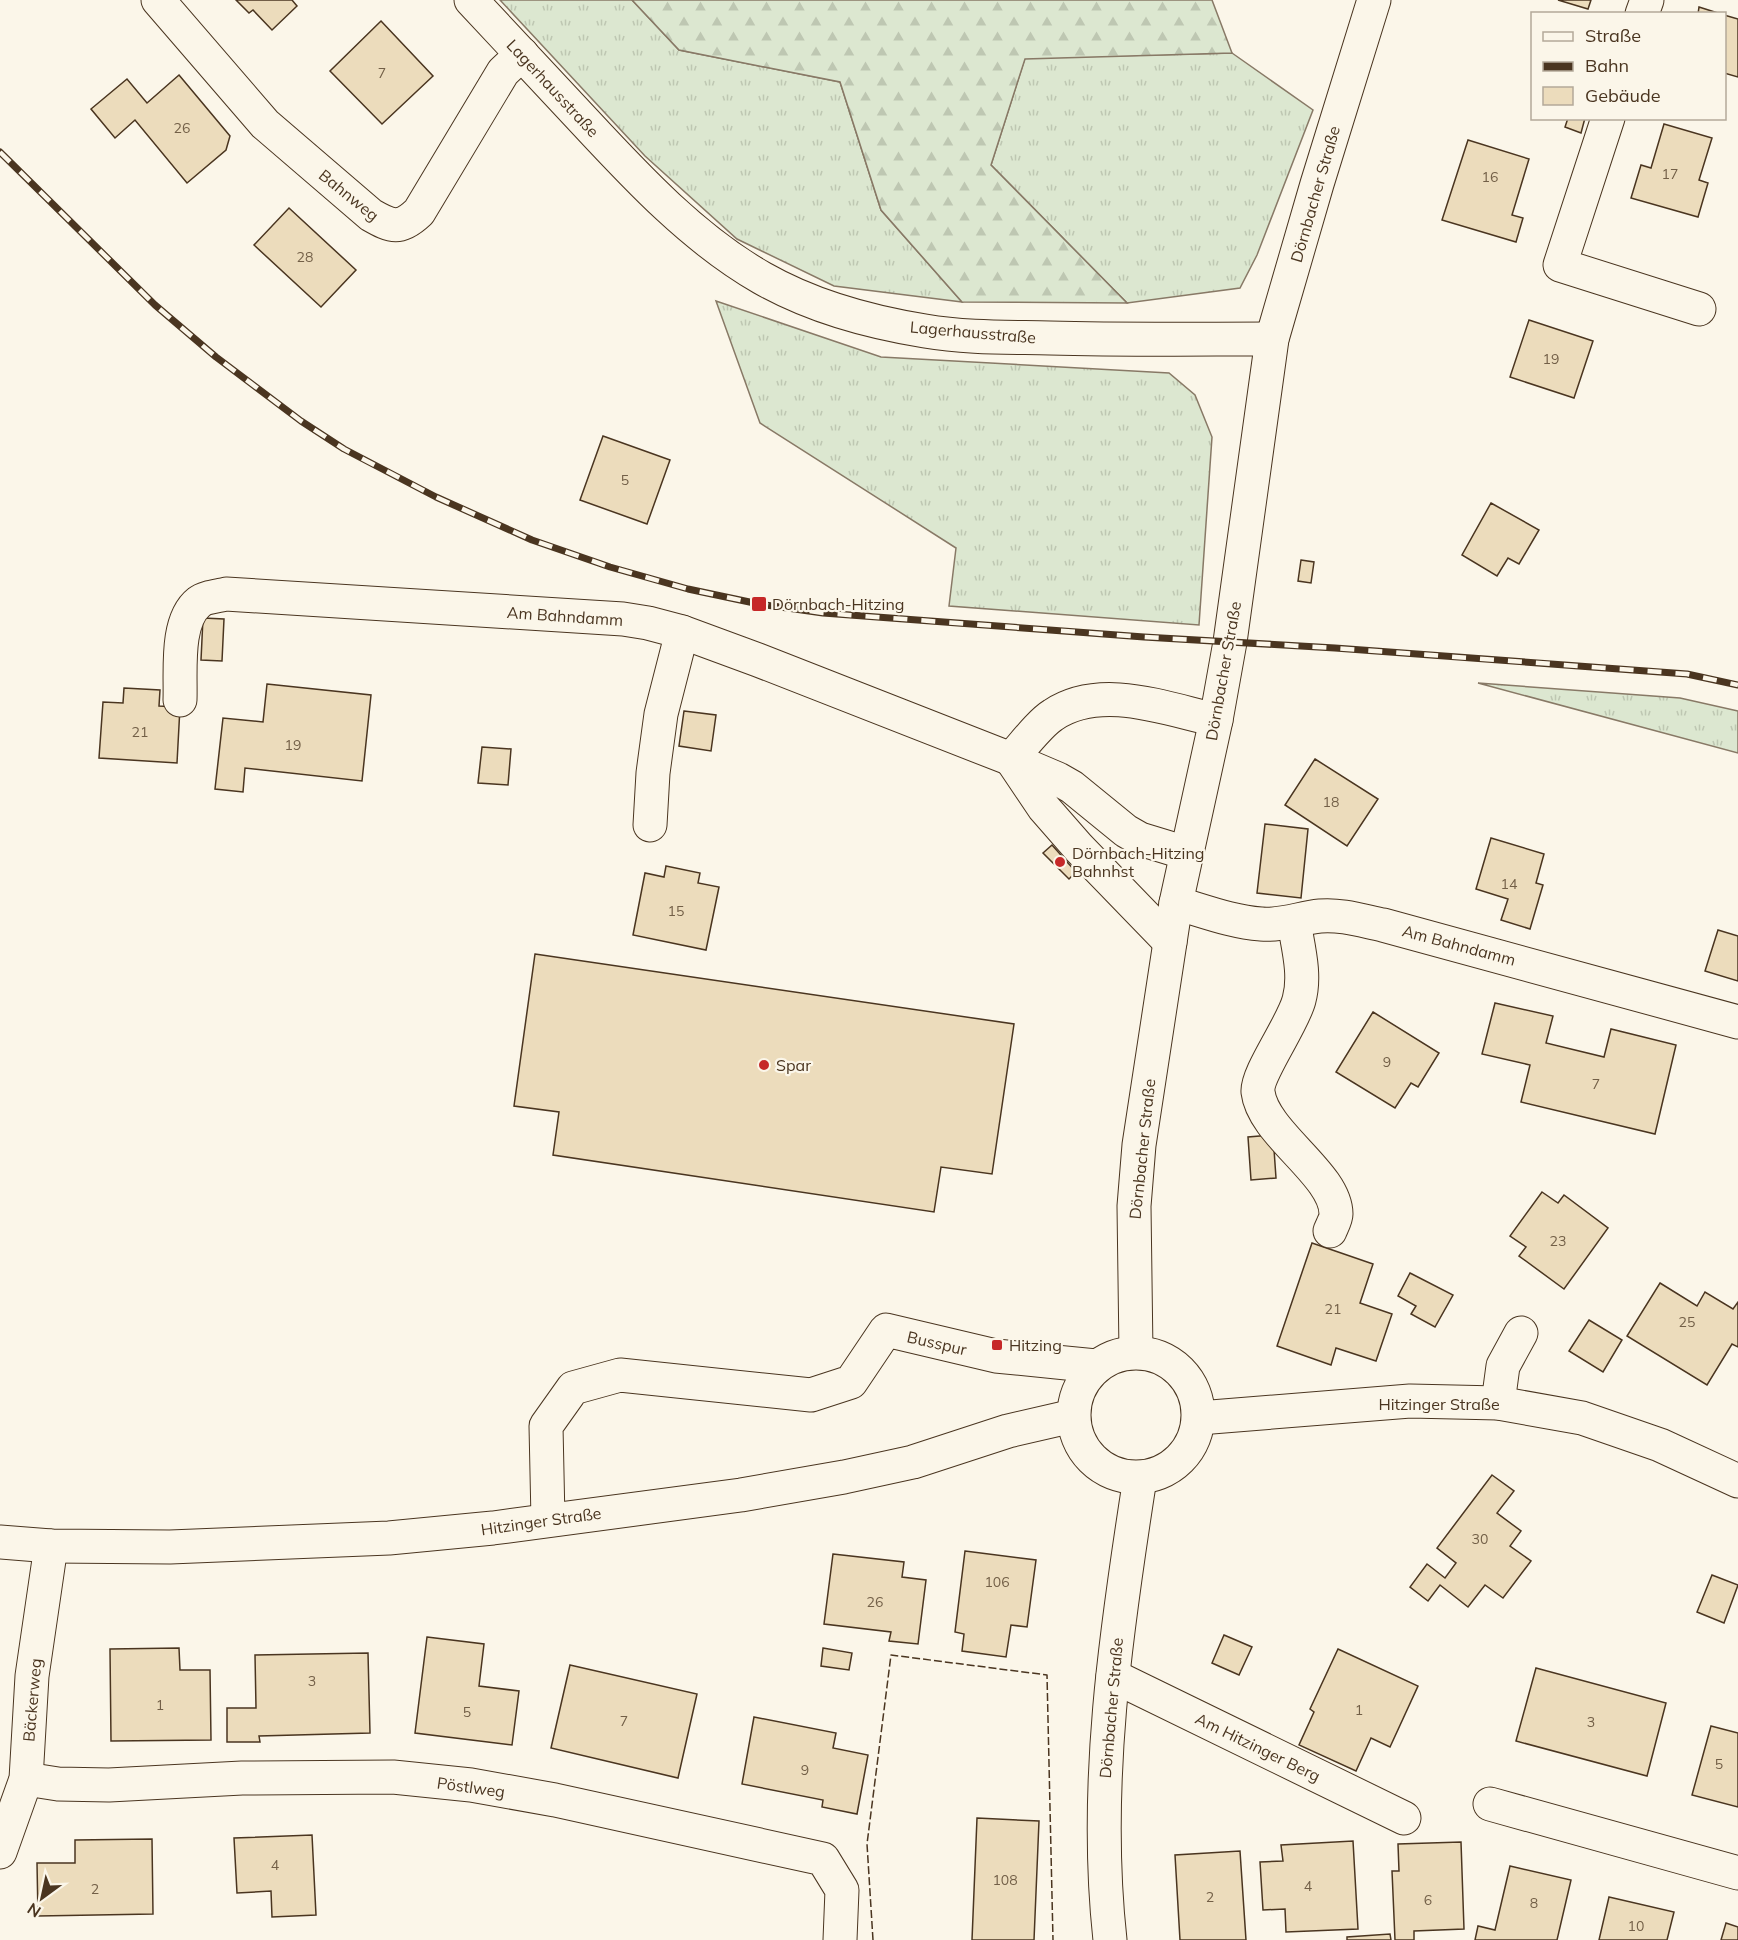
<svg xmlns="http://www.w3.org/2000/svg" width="1738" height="1940" viewBox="0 0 1738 1940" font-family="Mulish,sans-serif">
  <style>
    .grass { fill: url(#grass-tufts); stroke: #887966; stroke-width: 1.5 }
    .forest { fill: url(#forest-firs); stroke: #887966; stroke-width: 1.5 }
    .building { fill: #ecdcbc; stroke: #4a3520; stroke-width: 1.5 }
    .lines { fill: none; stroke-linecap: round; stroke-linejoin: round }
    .minor-casing { stroke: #4a3520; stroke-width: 35 }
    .minor { stroke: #fbf6e9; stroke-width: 33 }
    .rail-casing { stroke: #4a3520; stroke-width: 7 }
    .rail { stroke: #fbf6e9; stroke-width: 4.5; stroke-dasharray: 14; stroke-linecap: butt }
    .fence { stroke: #4a3520; stroke-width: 1.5; stroke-dasharray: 8 3; stroke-linecap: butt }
    .poi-dot { fill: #c62828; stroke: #fbf6e9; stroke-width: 2 }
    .labels { text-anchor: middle; stroke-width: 4.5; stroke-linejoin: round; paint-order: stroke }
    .number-label { font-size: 14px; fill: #725f47 }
    .street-label { font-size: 16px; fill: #4a3520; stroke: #fbf6e9 }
    .poi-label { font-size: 16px; fill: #4a3520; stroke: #fbf6e9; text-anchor: start }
  </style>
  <defs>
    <pattern id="grass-tufts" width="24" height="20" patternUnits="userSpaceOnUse" patternTransform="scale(1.5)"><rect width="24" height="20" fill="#dce7d0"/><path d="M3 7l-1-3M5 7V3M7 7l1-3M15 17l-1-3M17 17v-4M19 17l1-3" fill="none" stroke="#bec7b2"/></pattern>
    <pattern id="forest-firs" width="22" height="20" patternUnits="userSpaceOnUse" patternTransform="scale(1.5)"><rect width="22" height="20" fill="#dce7d0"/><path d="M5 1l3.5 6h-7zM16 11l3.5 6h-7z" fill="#bec7b2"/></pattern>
  </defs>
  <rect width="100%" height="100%" fill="#fbf6e9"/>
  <g class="grass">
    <path d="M500,0H632L679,50L840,82L881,210L962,302L834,286L737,239L645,156Z"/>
    <path d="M1232,53L1313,110L1257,255L1240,288L1127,303L991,165L1025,58Z"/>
    <path d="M716,301L881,357L1169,373L1195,395L1212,437L1199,625L949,606L956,548L760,423Z"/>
    <path d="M1478,683L1680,698L1738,711V753Z"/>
  </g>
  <path class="forest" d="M632,0H1212L1232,53L1025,59L991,165L1127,303L962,302L881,210L840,82L679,50Z"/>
  <g class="building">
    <path d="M236,0H292L297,6L272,30L253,10L249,13Z"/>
    <path d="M1558,0H1591L1588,9Z"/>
    <path d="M1699,7L1721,14H1698Z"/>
    <path d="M1724,15L1738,19V77L1724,73Z"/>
    <path d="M381,21L433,76L382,124L330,71Z"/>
    <path d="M179,75L230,136L226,150L187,183L135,120L115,138L91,109L127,79L147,103Z"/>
    <path d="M1568,118H1585L1581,133L1565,127Z"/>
    <path d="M1664,124L1712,138L1699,180L1708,183L1698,217L1631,198L1641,165L1651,168Z"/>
    <path d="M1468,140L1529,159L1512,215L1523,218L1516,242L1442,220Z"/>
    <path d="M289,208L356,270L321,307L254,245Z"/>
    <path d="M1529,320L1593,341L1574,398L1510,377Z"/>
    <path d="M603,436L670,460L647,524L580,500Z"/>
    <path d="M1491,503L1539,530L1519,564L1508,558L1497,576L1462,555Z"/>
    <path d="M1301,560L1314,562L1311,583L1298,581Z"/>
    <path d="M203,618L224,619L222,661L201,660Z"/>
    <path d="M267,684L371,695L362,781L245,768L243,792L215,789L223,718L263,722Z"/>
    <path d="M124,688L160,690L159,706L180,707L177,763L99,758L103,702L123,703Z"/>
    <path d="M684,711L716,715L711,751L679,746Z"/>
    <path d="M482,747L511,749L508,785L478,783Z"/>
    <path d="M1315,759L1378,799L1347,846L1285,805Z"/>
    <path d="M1265,824L1308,829L1301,898L1257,893Z"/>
    <path d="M1491,838L1544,854L1536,883L1543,885L1530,929L1501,920L1508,899L1476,889Z"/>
    <path d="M1052,845L1076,872L1069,879L1043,853Z"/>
    <path d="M666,866L700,873L698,883L719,887L706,950L633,935L645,873L664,877Z"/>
    <path d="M1718,930L1738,936V981L1705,971Z"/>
    <path d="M535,954L1014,1024L992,1174L941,1167L934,1212L553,1155L559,1112L514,1106Z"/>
    <path d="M1495,1003L1553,1016L1546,1043L1604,1057L1611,1029L1676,1045L1655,1134L1521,1102L1530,1065L1482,1054Z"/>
    <path d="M1373,1012L1439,1053L1418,1087L1411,1083L1395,1108L1336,1072Z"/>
    <path d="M1273,1135L1276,1178L1251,1180L1248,1137Z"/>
    <path d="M1542,1192L1558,1203L1564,1195L1608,1228L1564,1289L1519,1256L1526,1247L1510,1236Z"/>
    <path d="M1312,1243L1373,1264L1360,1303L1392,1314L1376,1361L1336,1348L1331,1365L1277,1346Z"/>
    <path d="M1410,1273L1453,1295L1435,1327L1411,1314L1416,1306L1398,1296Z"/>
    <path d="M1660,1283L1697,1306L1705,1292L1733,1309L1738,1302V1347L1732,1344L1707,1385L1627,1336Z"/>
    <path d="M1589,1320L1622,1340L1603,1372L1569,1351Z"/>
    <path d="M1492,1475L1514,1491L1497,1513L1521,1531L1510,1546L1531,1561L1503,1598L1485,1585L1468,1607L1440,1585L1428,1601L1410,1587L1427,1564L1445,1578L1456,1563L1437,1548Z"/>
    <path d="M965,1551L1036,1560L1027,1627L1011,1625L1006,1657L962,1651L964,1634L955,1632Z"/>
    <path d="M833,1554L904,1562L902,1577L926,1580L918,1644L889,1641L891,1632L824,1624Z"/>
    <path d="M1712,1575L1738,1585L1724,1623L1697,1612Z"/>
    <path d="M1224,1635L1252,1647L1239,1675L1212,1663Z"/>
    <path d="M427,1637L484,1644L479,1686L519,1691L512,1745L415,1733Z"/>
    <path d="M179,1648L180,1670H210L211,1740L111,1741L110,1649Z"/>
    <path d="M823,1648L852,1653L849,1670L821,1666Z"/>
    <path d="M1338,1649L1418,1686L1390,1747L1371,1738L1356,1771L1299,1745L1314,1712L1310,1709Z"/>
    <path d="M368,1653L370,1733L259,1736L260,1742H227V1708H256L255,1655Z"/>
    <path d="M570,1665L697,1694L678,1778L551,1748Z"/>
    <path d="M1536,1668L1666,1703L1647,1776L1516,1741Z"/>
    <path d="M754,1717L836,1733L833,1748L868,1755L857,1814L822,1807L823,1800L742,1784Z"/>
    <path d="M1711,1726L1738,1733V1807L1692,1795Z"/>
    <path d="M977,1818L1039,1821L1034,1940H972Z"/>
    <path d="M312,1835L316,1915L272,1917L271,1891L237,1893L234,1838Z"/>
    <path d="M152,1839L153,1914L38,1916L37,1863H75V1840Z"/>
    <path d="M1353,1841L1358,1929L1286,1932L1285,1909L1263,1910L1260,1862L1283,1861L1281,1845Z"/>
    <path d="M1461,1842L1464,1929L1414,1931V1940H1395L1392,1871H1399L1398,1844Z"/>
    <path d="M1240,1851L1246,1940H1180L1175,1855Z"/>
    <path d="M1510,1866L1571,1880L1557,1940H1475L1478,1926L1495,1930Z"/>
    <path d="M1609,1897L1674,1912L1667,1940H1599Z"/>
    <path d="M1726,1923L1738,1927V1940H1721Z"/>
    <path d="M1390,1934L1391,1940H1347V1937Z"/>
  </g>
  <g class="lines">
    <g class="minor-casing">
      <g id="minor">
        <path d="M158,0L265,124L371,215C392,227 400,230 419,212L503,72L522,54"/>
        <path d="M471,0C509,41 547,81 585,122C638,179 694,239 762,278C811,306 869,322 925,331C966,338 1008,337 1050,338C1124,340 1198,339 1272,339"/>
        <path d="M1642,14L1647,0"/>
        <path d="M1608,118L1560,265L1699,309"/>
        <path d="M180,700C181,672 175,621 199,602C205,597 219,596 226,594L623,619L648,623L682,632L758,660L1011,759L1058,779L1072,787L1126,831L1140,839L1186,853"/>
        <path d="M1011,759L1044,808L1079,848L1170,942"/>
        <path d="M1011,759C1022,747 1040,723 1053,715C1101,683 1166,709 1216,720"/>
        <path d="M650,825L653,773L661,714L682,632"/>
        <path d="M1176,903C1204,911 1232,922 1261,924C1281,926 1300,918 1320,916C1341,914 1363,921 1383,925L1738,1022"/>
        <path d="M1294,922C1298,947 1306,975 1299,1000C1293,1024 1256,1074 1258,1092C1263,1134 1336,1174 1336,1214C1336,1219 1332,1226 1330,1231"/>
        <path d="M1136,1352L1134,1206L1139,1145L1176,903L1216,720L1230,642L1272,339L1317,184L1374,0"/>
        <circle cx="1136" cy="1415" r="62"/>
        <path d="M1498,1403L1503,1366L1521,1333"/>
        <path d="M1199,1418L1410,1401L1498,1403L1582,1418L1660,1445L1738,1481"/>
        <path d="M548,1520L546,1426L573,1388L620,1375L811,1395L851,1382L886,1330L996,1356L1096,1366"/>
        <path d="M0,1542L51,1546L170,1547L389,1538L493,1528L741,1495L844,1477L913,1462L1008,1431L1073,1416"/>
        <path d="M1113,1676L1404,1818"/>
        <path d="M26,1779L58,1784L109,1785L242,1778L393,1777L471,1785L555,1800L823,1859L842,1890L840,1940"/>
        <path d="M1490,1804L1738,1873"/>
        <path d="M0,1852L26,1779L32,1676L51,1546"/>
        <path d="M1110,1940C1093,1786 1116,1631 1140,1478"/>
      </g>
    </g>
    <use href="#minor" class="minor"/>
    <g class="rail-casing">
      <path id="rail" d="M0,152L155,305L216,357L301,421L344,449L436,497L532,540L610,567L688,589L759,604L823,613L1144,637L1335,648L1687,674L1738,685"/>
    </g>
    <use href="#rail" class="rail"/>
    <path class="fence" d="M873,1940L867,1844L891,1655L1047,1675L1053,1940"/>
  </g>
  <g class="poi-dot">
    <rect x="751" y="596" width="16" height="16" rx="3"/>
    <circle cx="1060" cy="862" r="6"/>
    <circle cx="764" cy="1065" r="6"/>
    <rect x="991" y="1339" width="12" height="12" rx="3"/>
  </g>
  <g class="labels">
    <g class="number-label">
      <text x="382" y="78">7</text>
      <text x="182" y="133">26</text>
      <text x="1670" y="179">17</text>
      <text x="1490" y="182">16</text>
      <text x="305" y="262">28</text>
      <text x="1551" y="364">19</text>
      <text x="625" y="485">5</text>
      <text x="140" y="737">21</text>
      <text x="293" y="750">19</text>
      <text x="1331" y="807">18</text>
      <text x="1509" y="889">14</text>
      <text x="676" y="916">15</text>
      <text x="1387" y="1067">9</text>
      <text x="1596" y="1089">7</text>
      <text x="1558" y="1246">23</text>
      <text x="1333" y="1314">21</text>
      <text x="1687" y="1327">25</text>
      <text x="1480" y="1544">30</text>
      <text x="997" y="1587">106</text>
      <text x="875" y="1607">26</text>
      <text x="312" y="1686">3</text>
      <text x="160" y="1710">1</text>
      <text x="1359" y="1715">1</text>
      <text x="467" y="1717">5</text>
      <text x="624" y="1726">7</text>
      <text x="1591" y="1727">3</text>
      <text x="1719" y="1769">5</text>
      <text x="805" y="1775">9</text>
      <text x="275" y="1870">4</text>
      <text x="1005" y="1885">108</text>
      <text x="1308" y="1891">4</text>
      <text x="95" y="1894">2</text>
      <text x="1210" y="1902">2</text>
      <text x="1428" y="1905">6</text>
      <text x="1534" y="1908">8</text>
      <text x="1636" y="1931">10</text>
    </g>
    <g class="street-label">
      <text transform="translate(553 88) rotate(47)" y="6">Lagerhausstraße</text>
      <text transform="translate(1315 194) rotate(-74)" y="6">Dörnbacher Straße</text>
      <text transform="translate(349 195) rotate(39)" y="6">Bahnweg</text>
      <text transform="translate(973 332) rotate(5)" y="6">Lagerhausstraße</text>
      <text transform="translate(565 616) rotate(4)" y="6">Am Bahndamm</text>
      <text transform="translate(1223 671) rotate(-80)" y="6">Dörnbacher Straße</text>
      <text transform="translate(1459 945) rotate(15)" y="6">Am Bahndamm</text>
      <text transform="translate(1142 1149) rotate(-84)" y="6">Dörnbacher Straße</text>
      <text transform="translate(937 1343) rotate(13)" y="6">Busspur</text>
      <text x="1439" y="1410">Hitzinger Straße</text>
      <text transform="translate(541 1521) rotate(-8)" y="6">Hitzinger Straße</text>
      <text transform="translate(32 1700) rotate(-85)" y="6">Bäckerweg</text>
      <text transform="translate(1111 1708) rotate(-85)" y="6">Dörnbacher Straße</text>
      <text transform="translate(1258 1747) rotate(26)" y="6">Am Hitzinger Berg</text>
      <text transform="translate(471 1787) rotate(8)" y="6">Pöstlweg</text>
    </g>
    <g class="poi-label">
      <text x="772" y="610">Dörnbach-Hitzing</text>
      <text x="1072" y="859">Dörnbach-Hitzing<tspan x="1072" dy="18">Bahnhst</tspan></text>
      <text x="776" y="1071">Spar</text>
      <text x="1009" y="1351">Hitzing</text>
    </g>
  </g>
  <rect x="1531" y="12" width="195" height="108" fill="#fbf6e9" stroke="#b4a999" stroke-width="1.5"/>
  <rect x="1543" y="32" width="30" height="9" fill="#fbf6e9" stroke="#b4a999" stroke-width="1.5"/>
  <text x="1585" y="42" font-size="18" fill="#4a3520">Straße</text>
  <rect x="1543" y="62" width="30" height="9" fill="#4a3520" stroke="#b4a999" stroke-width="1.5"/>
  <text x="1585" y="72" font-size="18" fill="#4a3520">Bahn</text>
  <rect x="1543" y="87" width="30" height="18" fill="#ecdcbc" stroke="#b4a999" stroke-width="1.5"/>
  <text x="1585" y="102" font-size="18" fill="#4a3520">Gebäude</text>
  <g transform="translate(42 1898) rotate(213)" stroke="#fbf6e9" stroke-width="4.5" paint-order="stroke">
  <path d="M0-4.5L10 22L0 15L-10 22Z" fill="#4a3520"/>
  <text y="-9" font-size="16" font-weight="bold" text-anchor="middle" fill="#4a3520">N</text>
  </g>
</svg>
